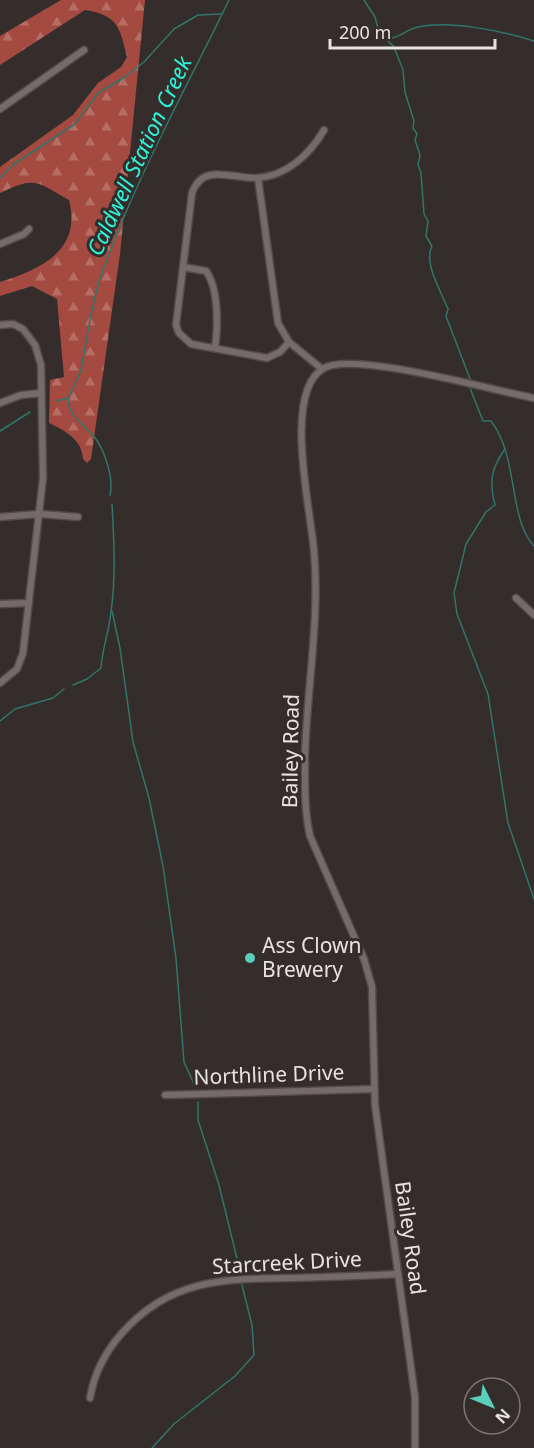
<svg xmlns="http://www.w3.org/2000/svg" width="534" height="1448" viewBox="0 0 534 1448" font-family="'Noto Sans',sans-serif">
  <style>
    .forest { fill: url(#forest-firs) }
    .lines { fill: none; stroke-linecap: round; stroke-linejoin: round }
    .stream { stroke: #30766b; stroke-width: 1.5 }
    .minor-casing { stroke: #524b4a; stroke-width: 9 }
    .minor { stroke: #756c6a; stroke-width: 6 }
    .poi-dot { fill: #5bcebb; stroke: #352d2c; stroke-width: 2 }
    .labels { text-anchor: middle; stroke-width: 6; stroke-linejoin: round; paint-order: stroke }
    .street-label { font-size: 21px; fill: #e8e3e2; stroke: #352d2c }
    .poi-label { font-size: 21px; fill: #e8e3e2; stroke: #352d2c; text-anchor: start }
    .water-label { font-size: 22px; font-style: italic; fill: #2cf5da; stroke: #352d2c }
  </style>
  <defs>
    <pattern id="forest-firs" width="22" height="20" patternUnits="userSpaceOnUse" patternTransform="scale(1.5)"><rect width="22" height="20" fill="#a44a40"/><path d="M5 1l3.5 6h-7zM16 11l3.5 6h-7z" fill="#b56d64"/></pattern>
  </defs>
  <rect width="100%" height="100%" fill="#352d2c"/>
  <path class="forest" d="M61,0H145L120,254L91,459L87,463L83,459C82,439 65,431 49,423L50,380L64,377L57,299L32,286L0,296V282C42,269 82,250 69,200C36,181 35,176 0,193V167L73,115L98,83L121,67L127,57C120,28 118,15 85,10L0,65V36Z"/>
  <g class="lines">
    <g class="stream">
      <path d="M364,0L375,17L379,32L394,47L403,70L405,92L414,121L413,128L417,134L415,140L420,155L418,165L421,173L424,214L428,221L426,236L432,246C423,263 442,293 448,309L446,316L470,379"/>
      <path d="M382,34L392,38C401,36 408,29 418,27C450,20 502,31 534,41"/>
      <path d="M0,178L14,164L75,124L98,93L125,77L144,62L174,29L198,15L222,14"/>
      <path d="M470,388L483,421H491C519,457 508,519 534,546"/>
      <path d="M56,401L68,398"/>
      <path d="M0,431L30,412"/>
      <path d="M505,449C491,468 489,482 495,505L486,512L466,544L454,593L457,614L488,694L508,823L534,899"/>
      <path d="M110,495C114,479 105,452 96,439C87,427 66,415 69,398C71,388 79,379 81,369C88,337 90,307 101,276C135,179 185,91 229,0"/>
      <path d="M112,611L120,648L133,742L149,798L163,866L176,958L184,1062L194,1084"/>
      <path d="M73,685L87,679L101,668C102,650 109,631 111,612C116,576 114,541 112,504"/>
      <path d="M0,721L15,709L53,698L64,689"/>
      <path d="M198,1102V1120L219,1185L240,1271"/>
      <path d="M152,1448L174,1424L235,1376L254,1355L252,1325L242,1285"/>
    </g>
    <g class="minor-casing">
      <g id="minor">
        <path d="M0,109L84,50"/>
        <path d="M258,178L278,323L289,342L322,369"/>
        <path d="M0,244L24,234L29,229"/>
        <path d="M183,267L206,271C219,289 218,327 215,348"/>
        <path d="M0,325L13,324L23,329L35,345L41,365L43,478L23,653L17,669L0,683"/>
        <path d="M289,342L280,352L267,358L191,344L179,333L176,325L192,193C203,162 232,179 257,178C287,176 310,154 324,130"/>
        <path d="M0,403L21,395L41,393"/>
        <path d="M0,517L40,514L78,517"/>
        <path d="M516,598L534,615"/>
        <path d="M0,604L29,603"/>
        <path d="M165,1095L374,1089"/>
        <path d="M90,1398C94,1374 106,1351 122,1333C171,1278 225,1279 293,1278C328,1277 363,1276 398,1274"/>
        <path d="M415,1448V1397L375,1105L372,987L364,959L310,836C304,809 305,783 305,755C307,687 320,619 314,551C311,511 282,391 324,368C355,351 495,391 534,398"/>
      </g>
    </g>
    <use href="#minor" class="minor"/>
  </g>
  <circle class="poi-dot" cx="250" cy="958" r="6"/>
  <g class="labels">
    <g class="street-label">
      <text transform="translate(291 751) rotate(-89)" y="7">Bailey Road</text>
      <text transform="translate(269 1075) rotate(-2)" y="7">Northline Drive</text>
      <text transform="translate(410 1238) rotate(82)" y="7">Bailey Road</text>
      <text transform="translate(287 1263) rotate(-3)" y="7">Starcreek Drive</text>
    </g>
    <g class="poi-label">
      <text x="262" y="953">Ass Clown<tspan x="262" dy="24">Brewery</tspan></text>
    </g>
    <g class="water-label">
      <text transform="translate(139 156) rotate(-65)" y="8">Caldwell Station Creek</text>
    </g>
  </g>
  <g transform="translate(492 1406) rotate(133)"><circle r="28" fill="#352d2c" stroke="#7d7675" stroke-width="1.5"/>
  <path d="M0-4.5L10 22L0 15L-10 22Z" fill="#5bcebb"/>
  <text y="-9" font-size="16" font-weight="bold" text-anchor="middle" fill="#e8e3e2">N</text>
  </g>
  <path d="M330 39v9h165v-9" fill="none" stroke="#e8e3e2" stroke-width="3"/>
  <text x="339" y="39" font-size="18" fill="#e8e3e2" stroke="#352d2c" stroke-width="4.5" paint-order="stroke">200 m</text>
</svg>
